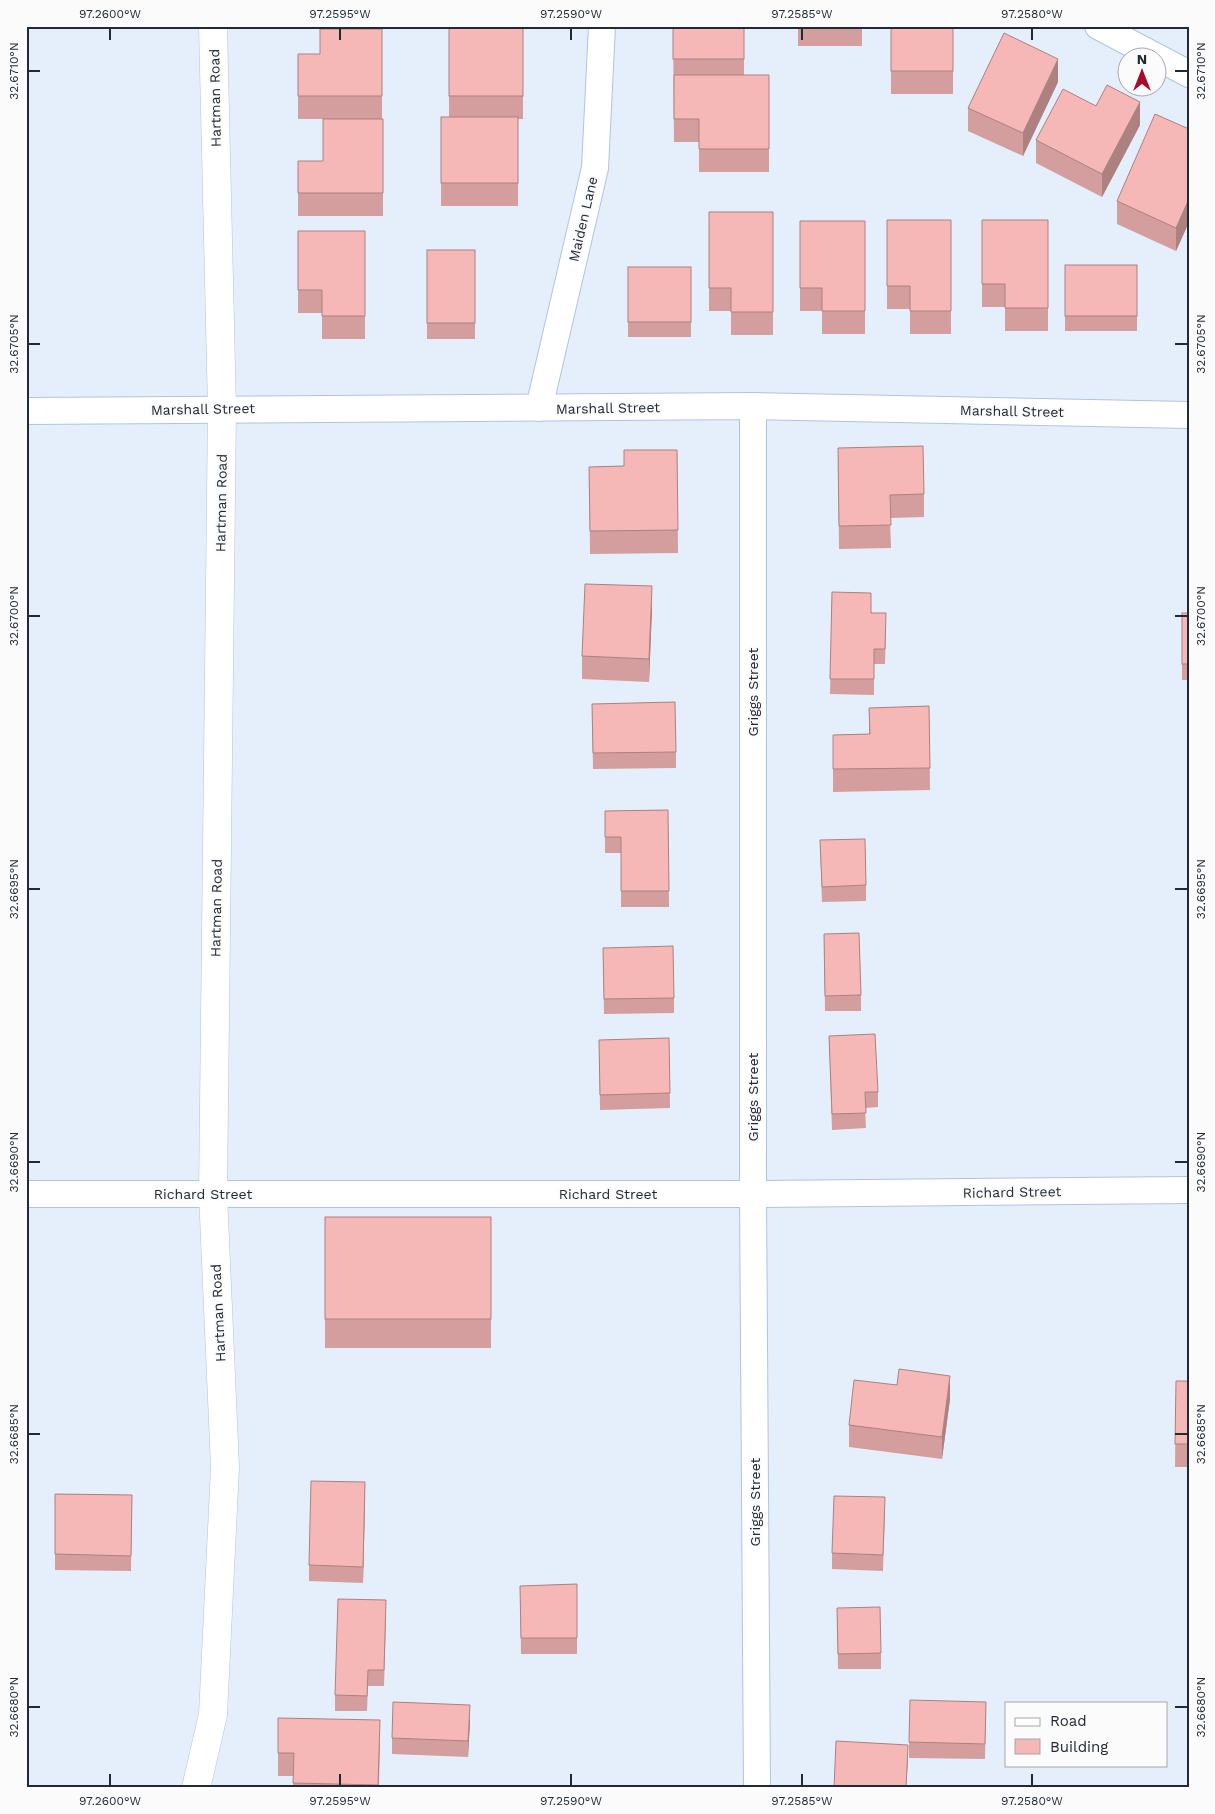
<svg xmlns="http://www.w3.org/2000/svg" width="1215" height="1814" viewBox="0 0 1215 1814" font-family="'Work Sans',sans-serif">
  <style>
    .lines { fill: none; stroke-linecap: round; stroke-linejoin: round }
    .minor-casing { stroke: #adc5e2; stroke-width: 28 }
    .tertiary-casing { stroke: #adc5e2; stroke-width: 29 }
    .minor { stroke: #fff; stroke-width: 26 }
    .tertiary { stroke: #fff; stroke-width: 28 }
    .wall { fill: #d39e9d }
    .shaded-wall { fill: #ac8180 }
    .building { fill: #f5b8b7; stroke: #ac8180 }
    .ticks { fill: none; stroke: #202a35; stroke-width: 2 }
    .labels { text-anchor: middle; stroke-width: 4.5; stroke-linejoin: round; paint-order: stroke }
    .street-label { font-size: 14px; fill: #202a35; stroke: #fbfbfb }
    .neatline { fill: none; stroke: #202a35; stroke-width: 2 }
    .ticks-label { font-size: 12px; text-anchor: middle; fill: #202a35 }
  </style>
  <rect width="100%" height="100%" fill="#e5effb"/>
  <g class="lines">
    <g class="minor-casing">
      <g id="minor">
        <path d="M1098,26L1189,74"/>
        <path d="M753,406V1194L757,1788"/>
        <path d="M539,408L595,168L602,26"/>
        <path d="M26,411L753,406L1189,415"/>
        <path d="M26,1194H753L1189,1190"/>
      </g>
    </g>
    <g class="tertiary-casing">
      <path id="tertiary" d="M196,1788L213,1715L225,1467L213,1194L222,409L213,26"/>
    </g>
    <use href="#minor" class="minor"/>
    <use href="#tertiary" class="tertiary"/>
  </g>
  <g class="wall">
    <path d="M449,26H523V119H518V206H441V117H449Z"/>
    <path d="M673,26H744V75H769V172H699V142H674Z"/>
    <rect x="798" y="26" width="64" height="20"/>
    <rect x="891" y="26" width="62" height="68"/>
    <path d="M382,29V119H298V54H320Z"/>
    <path d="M1058,82L1023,156L968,131V108Z"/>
    <path d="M1096,106L1140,125L1102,197L1036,163V140Z"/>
    <path d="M383,119V216H298V161H323Z"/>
    <path d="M1189,129V222L1176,251L1117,224V201Z"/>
    <path d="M709,212H773V335H731V311H709Z"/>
    <path d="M887,220H951V334H910V309H887Z"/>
    <path d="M982,220H1048V331H1005V307H982Z"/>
    <path d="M800,221H865V334H822V311H800Z"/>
    <path d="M298,231H365V339H322V313H298Z"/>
    <rect x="427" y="250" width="48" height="89"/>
    <rect x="1065" y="265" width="72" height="66"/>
    <rect x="628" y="267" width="63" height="70"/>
    <path d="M838,448L924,494V517L890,518L891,548L839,549Z"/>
    <path d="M677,450L678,553L590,554L589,467L624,466Z"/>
    <path d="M832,592L871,613L886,629L885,664H874V695L830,694Z"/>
    <path d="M652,609L649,682L582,679V656Z"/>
    <rect x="1182" y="613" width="7" height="67"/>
    <path d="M592,704L676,752V768L593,769Z"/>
    <path d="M929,706L930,790L833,792V735L869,734V708Z"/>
    <path d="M668,810L669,907H621V853H605V811Z"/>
    <path d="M820,840L866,885V901L822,902Z"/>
    <path d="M824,934L861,995V1011H825Z"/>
    <path d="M603,948L674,998V1013L604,1014Z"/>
    <path d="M829,1036L878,1092V1107L865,1108L866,1128L832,1130Z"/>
    <path d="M669,1038L670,1108L600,1110L599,1040Z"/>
    <rect x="325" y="1217" width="166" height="131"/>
    <path d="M1176,1381H1189V1467H1175Z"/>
    <path d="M950,1399L942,1459L849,1447V1425Z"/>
    <path d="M55,1494L132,1495L131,1571L55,1570Z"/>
    <path d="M365,1498L363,1583L309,1581V1565Z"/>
    <path d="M885,1513L883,1571L832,1569V1553Z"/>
    <path d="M577,1584V1654H521L520,1586Z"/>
    <path d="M837,1608L881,1653V1669H838Z"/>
    <path d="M386,1616L384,1686H368L367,1711H335V1695Z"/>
    <path d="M986,1702L985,1759L909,1758V1742Z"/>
    <path d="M278,1718L380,1743L379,1788H293V1776H278Z"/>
    <path d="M470,1721L468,1757L392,1754V1738Z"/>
  </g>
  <g class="shaded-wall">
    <path d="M1058,59V82L1023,156V133Z"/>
    <path d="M1140,102V125L1102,197V174Z"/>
    <path d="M1189,199V222L1176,251V228Z"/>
    <path d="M652,586V609L649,682V659Z"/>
    <path d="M950,1376V1399L942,1459V1437Z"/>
    <path d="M365,1482V1498L363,1583V1567Z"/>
    <path d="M470,1705V1721L468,1757V1741Z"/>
    <path d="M908,1745V1760L906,1788Z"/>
  </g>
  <g class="building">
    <rect x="449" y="26" width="74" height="70"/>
    <rect x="673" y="26" width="71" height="33"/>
    <rect x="891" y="26" width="62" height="45"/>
    <path d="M320,29H382V96H298V54H320Z"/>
    <path d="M1004,33L1058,59L1023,133L968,108Z"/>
    <path d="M674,75H769V149H699V119H674Z"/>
    <path d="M1107,85L1140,102L1102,174L1036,140L1063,89L1096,106Z"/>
    <path d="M1155,114L1189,129V153L1187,156L1189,157V199L1176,228L1117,201Z"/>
    <rect x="441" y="117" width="77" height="66"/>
    <path d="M323,119H383V193H298V161H323Z"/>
    <path d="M709,212H773V312H731V288H709Z"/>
    <path d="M887,220H951V311H910V286H887Z"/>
    <path d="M982,220H1048V308H1005V284H982Z"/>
    <path d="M800,221H865V311H822V288H800Z"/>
    <path d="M298,231H365V316H322V290H298Z"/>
    <rect x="427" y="250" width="48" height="73"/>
    <rect x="1065" y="265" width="72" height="51"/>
    <rect x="628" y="267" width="63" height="55"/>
    <path d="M923,446L924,494L890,495L891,525L839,526L838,448Z"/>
    <path d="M624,450H677L678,530L590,531L589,467L624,466Z"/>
    <path d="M585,584L652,586L649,659L582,656Z"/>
    <path d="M832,592L871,593V613H886L885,649H874V679H830Z"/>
    <rect x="1182" y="613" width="7" height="51"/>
    <path d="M675,702L676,752L593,753L592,704Z"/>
    <path d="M929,706L930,768L833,769V735L870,734L869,708Z"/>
    <path d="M668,810L669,891H621V837H605V811Z"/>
    <path d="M865,839L866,885L822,887L820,840Z"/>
    <path d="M859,933L861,995L825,996L824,934Z"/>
    <path d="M673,946L674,998L604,999L603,948Z"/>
    <path d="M875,1034L878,1092H865L866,1113L832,1114L829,1036Z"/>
    <path d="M669,1038L670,1093L600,1095L599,1040Z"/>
    <rect x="325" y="1217" width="166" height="102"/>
    <path d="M1188,1242H1189V1291Z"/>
    <path d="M899,1369L950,1376L942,1437L849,1425L854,1380L897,1385Z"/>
    <path d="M1176,1381H1189V1444H1175Z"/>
    <path d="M311,1481L365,1482L363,1567L309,1565Z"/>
    <path d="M55,1494L132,1495L131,1556L55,1554Z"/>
    <path d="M834,1496L885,1497L883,1555L832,1553Z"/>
    <path d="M577,1584V1638H521L520,1586Z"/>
    <path d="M338,1599L386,1600L384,1670H368L367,1696L335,1695Z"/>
    <path d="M880,1607L881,1653L838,1654L837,1608Z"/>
    <path d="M910,1700L986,1702L985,1744L909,1742Z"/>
    <path d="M393,1702L470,1705L468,1741L392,1738Z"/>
    <path d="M278,1718L380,1720L378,1785L293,1783L294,1753H278Z"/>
    <path d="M836,1741L908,1745L906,1788H834Z"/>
  </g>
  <path class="ticks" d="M110,28V40M340,28V40M571,28V40M802,28V40M1032,28V40M28,71H40M1175,71H1188M28,344H40M1175,344H1188M28,616H40M1175,616H1188M28,889H40M1175,889H1188M28,1162H40M1175,1162H1188M28,1434H40M1175,1434H1188M28,1707H40M1175,1707H1188M110,1774V1786M340,1774V1786M571,1774V1786M802,1774V1786M1032,1774V1786"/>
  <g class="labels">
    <g class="street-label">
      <text transform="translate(215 98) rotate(-91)" y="5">Hartman Road</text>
      <text transform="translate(583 219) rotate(-77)" y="5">Maiden Lane</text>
      <text transform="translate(608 408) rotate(-1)" y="5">Marshall Street</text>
      <text transform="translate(203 409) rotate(-1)" y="5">Marshall Street</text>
      <text transform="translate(1012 411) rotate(1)" y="5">Marshall Street</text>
      <text transform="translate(221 503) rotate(-89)" y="5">Hartman Road</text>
      <text transform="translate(753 692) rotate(-90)" y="5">Griggs Street</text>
      <text transform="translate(216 908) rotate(-89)" y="5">Hartman Road</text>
      <text transform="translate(753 1097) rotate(-90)" y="5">Griggs Street</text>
      <text transform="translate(1012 1192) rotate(-1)" y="5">Richard Street</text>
      <text x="203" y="1199">Richard Street</text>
      <text x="608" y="1199">Richard Street</text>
      <text transform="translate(218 1313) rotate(-93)" y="5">Hartman Road</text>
      <text transform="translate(755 1502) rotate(-90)" y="5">Griggs Street</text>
    </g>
  </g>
  <rect width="1215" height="1814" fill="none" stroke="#fbfbfb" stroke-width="55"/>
  <rect x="1005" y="1702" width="162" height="65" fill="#fbfbfb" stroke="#a3a7ac"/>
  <rect x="1015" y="1718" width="25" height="8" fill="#ffffff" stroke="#a3a7ac"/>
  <text x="1050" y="1726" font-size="15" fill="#202a35">Road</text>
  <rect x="1015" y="1739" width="25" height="15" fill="#f5b8b7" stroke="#a3a7ac"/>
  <text x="1050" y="1752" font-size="15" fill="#202a35">Building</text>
  <g transform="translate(1142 72)"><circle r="24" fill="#fbfbfb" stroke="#a3a7ac"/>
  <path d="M0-4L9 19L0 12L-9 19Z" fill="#a60c2b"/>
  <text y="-8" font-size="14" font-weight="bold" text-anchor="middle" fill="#202a35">N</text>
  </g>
  <rect x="28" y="28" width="1160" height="1758" class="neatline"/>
  <g class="ticks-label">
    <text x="110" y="18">97.2600°W</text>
    <text x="340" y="18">97.2595°W</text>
    <text x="571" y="18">97.2590°W</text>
    <text x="802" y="18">97.2585°W</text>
    <text x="1032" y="18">97.2580°W</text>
    <text transform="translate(14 71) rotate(-90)" y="4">32.6710°N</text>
    <text transform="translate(1201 71) rotate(-90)" y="4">32.6710°N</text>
    <text transform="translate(14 344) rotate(-90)" y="4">32.6705°N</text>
    <text transform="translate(1201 344) rotate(-90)" y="4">32.6705°N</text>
    <text transform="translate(14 616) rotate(-90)" y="4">32.6700°N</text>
    <text transform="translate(1201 616) rotate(-90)" y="4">32.6700°N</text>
    <text transform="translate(14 889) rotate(-90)" y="4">32.6695°N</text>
    <text transform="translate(1201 889) rotate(-90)" y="4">32.6695°N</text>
    <text transform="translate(14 1162) rotate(-90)" y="4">32.6690°N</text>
    <text transform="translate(1201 1162) rotate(-90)" y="4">32.6690°N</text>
    <text transform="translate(14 1434) rotate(-90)" y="4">32.6685°N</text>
    <text transform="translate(1201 1434) rotate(-90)" y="4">32.6685°N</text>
    <text transform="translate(14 1707) rotate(-90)" y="4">32.6680°N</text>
    <text transform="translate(1201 1707) rotate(-90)" y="4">32.6680°N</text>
    <text x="110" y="1805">97.2600°W</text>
    <text x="340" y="1805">97.2595°W</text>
    <text x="571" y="1805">97.2590°W</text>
    <text x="802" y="1805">97.2585°W</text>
    <text x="1032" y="1805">97.2580°W</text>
  </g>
</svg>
